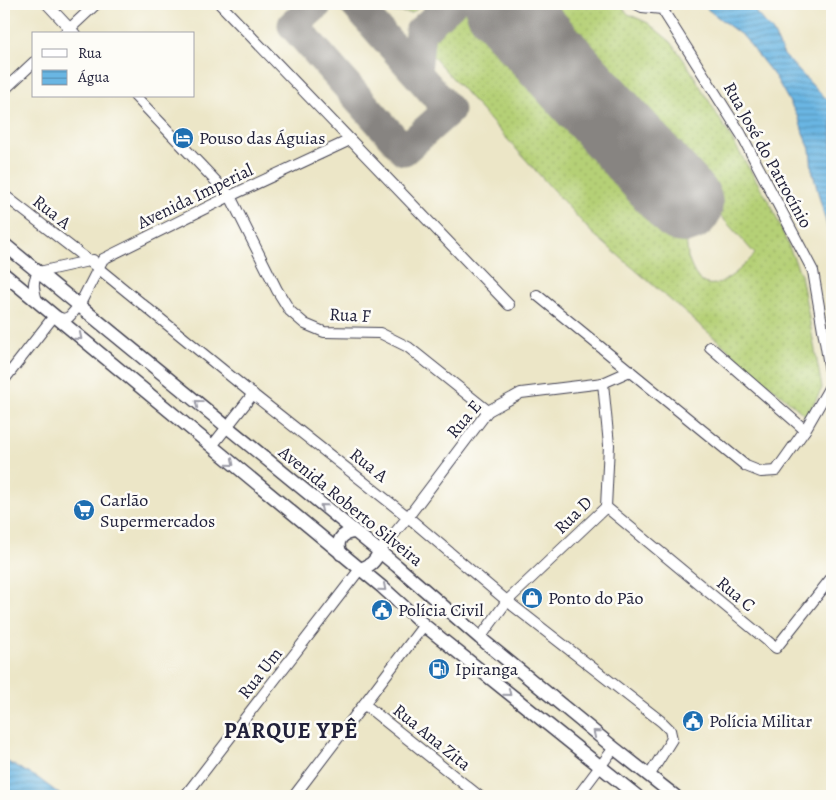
<svg xmlns="http://www.w3.org/2000/svg" width="836" height="800" viewBox="0 0 836 800" font-family="Alegreya,serif">
  <style>
    .grass { fill: url(#grass-dots); stroke: #6c7958 }
    .water { fill: url(#water-rules); stroke: #466c8f }
    .lines { fill: none; stroke-linecap: round; stroke-linejoin: round }
    .taxiway { stroke: #878481; stroke-width: 31 }
    .runway { stroke: #878481; stroke-width: 78 }
    .minor-casing { stroke: #403f50; stroke-width: 12 }
    .tertiary-casing { stroke: #403f50; stroke-width: 15 }
    .minor { stroke: #fff; stroke-width: 10 }
    .tertiary { stroke: #fff; stroke-width: 12 }
    .oneway { stroke: #9c9ca7 }
    .labels { text-anchor: middle; stroke-width: 5; stroke-linejoin: round; paint-order: stroke }
    .poi-label { font-size: 18px; fill: #22223b; stroke: #fdfcf7; text-anchor: start }
    .street-label { font-size: 18px; fill: #22223b; stroke: #fdfcf7 }
    .district-label { font-size: 22px; font-weight: bold; letter-spacing: 1px; fill: #22223b; stroke: #fdfcf7 }
  </style>
  <defs>
    <pattern id="grass-dots" width="8" height="8" patternUnits="userSpaceOnUse" patternTransform="scale(1.25)"><rect width="8" height="8" fill="#b5d076"/><path d="M2 2h.1M6 6h.1" fill="none" stroke="#9bb267" stroke-width="1.8" stroke-linecap="round"/></pattern>
    <pattern id="water-rules" width="6" height="5" patternUnits="userSpaceOnUse" patternTransform="scale(1.25)"><rect width="6" height="5" fill="#6ab6e3"/><path d="M0 2.5h6" fill="none" stroke="#5794b9"/></pattern>
  </defs>
  <rect width="100%" height="100%" fill="#fdfcf7"/>
  <filter id="ink" filterUnits="userSpaceOnUse"><feTurbulence type="fractalNoise" baseFrequency=".02" numOctaves="2"/><feDisplacementMap in="SourceGraphic" scale="10" xChannelSelector="R" yChannelSelector="G"/><feConvolveMatrix kernelMatrix="1 2 1 2 8 2 1 2 1" color-interpolation-filters="sRGB"/></filter>
  <filter id="wash" filterUnits="userSpaceOnUse"><feTurbulence type="fractalNoise" baseFrequency=".0096" numOctaves="4" result="noise"/><feDisplacementMap in="SourceGraphic" scale="20" xChannelSelector="R" yChannelSelector="G"/><feGaussianBlur stdDeviation="1.12" result="paint"/><feColorMatrix in="noise" values="0 0 0 0 0 0 0 0 0 0 0 0 0 0 0 0 0 1.4 0 .05"/><feComposite in="paint" operator="in"/></filter>
  <g filter="url(#wash)">
    <rect width="100%" height="100%" fill="#ece6c7"/>
    <g class="grass">
      <path d="M386,4H423L412,13L393,12Z"/>
      <path d="M462,4L479,6L686,237C687,244 687,250 688,257C690,264 693,272 698,278C714,298 744,266 755,254L530,4H619L628,14L648,23L671,42L688,66L771,205L801,275L822,388L807,417L591,232L427,50L428,33Z"/>
    </g>
    <g class="water">
      <path d="M705,4H752L756,13L773,32L784,55L816,89L832,104V259L827,226L812,170L810,149L803,133L799,119L776,78L744,37L707,9Z"/>
      <path d="M4,760L38,778L62,796H4Z"/>
    </g>
    <g class="lines">
      <g class="taxiway">
        <path d="M317,4L293,25L404,150L449,110L355,4"/>
        <path d="M416,72L420,32L451,4"/>
      </g>
      <path class="runway" d="M503,4L684,204"/>
    </g>
  </g>
  <g filter="url(#ink)">
    <g class="lines">
      <g class="minor-casing">
        <g id="minor">
          <path d="M47,4L75,34"/>
          <path d="M220,4L509,305"/>
          <path d="M636,4L642,7L662,9L741,134L813,271L832,383"/>
          <path d="M662,9L671,4"/>
          <path d="M64,34L96,4"/>
          <path d="M4,90L34,62"/>
          <path d="M135,96L230,196L277,290L290,311L305,324L324,332L380,333L408,347L488,411"/>
          <path d="M4,195L98,268L250,392L408,517L507,601L662,722L670,730L672,739L649,776"/>
          <path d="M537,295L746,466L761,472L776,471L805,430L832,383"/>
          <path d="M37,301C34,290 31,282 39,272L93,260"/>
          <path d="M710,347L805,430"/>
          <path d="M4,380L54,316L64,319L69,317L79,306L103,259L230,196L350,140"/>
          <path d="M212,446L253,394"/>
          <path d="M606,507L776,648L832,577"/>
          <path d="M379,552L408,517L488,411L521,393L603,383L630,371"/>
          <path d="M480,638L507,601L606,507L609,445L603,383"/>
          <path d="M364,704L479,796"/>
          <path d="M185,796L360,569"/>
          <path d="M294,796L424,625"/>
          <path d="M578,796L614,748"/>
        </g>
      </g>
      <g class="tertiary-casing">
        <g id="tertiary">
          <path d="M4,244L397,566L480,638L614,748L675,796"/>
          <path d="M4,274L382,587L424,625L637,796"/>
          <path d="M341,554C335,542 341,533 354,532"/>
          <path d="M360,569C370,566 375,562 379,552"/>
        </g>
      </g>
      <use href="#minor" class="minor"/>
      <use href="#tertiary" class="tertiary"/>
    </g>
    <defs><path id="oneway-chevron" d="M-2-3.5L2.5 0L-2 3.5" fill="none" stroke-width="1.6" stroke-linecap="round" stroke-linejoin="round" transform="scale(1.25)"/></defs>
    <g class="oneway">
      <use href="#oneway-chevron" transform="translate(79 337) rotate(40)"/>
      <use href="#oneway-chevron" transform="translate(198 403) rotate(-141)"/>
      <use href="#oneway-chevron" transform="translate(231 463) rotate(40)"/>
      <use href="#oneway-chevron" transform="translate(323 507) rotate(-141)"/>
      <use href="#oneway-chevron" transform="translate(383 588) rotate(41)"/>
      <use href="#oneway-chevron" transform="translate(508 693) rotate(39)"/>
      <use href="#oneway-chevron" transform="translate(596 733) rotate(-140)"/>
    </g>
  </g>
  <defs>
    <g id="hotel-disc" transform="scale(1.125)"><circle r="9.5" fill="#1f6fb2" stroke="#fdfcf7"/><path d="M-6-4.5h1.5V1H6V5H4.5V3h-9V5H-6ZM-4 0a1.8 1.8 0 1 1 3.6 0ZM.5 0V-2.5h3Q6-2.5 6 0Z" fill="#fff"/></g>
    <g id="supermarket-disc" transform="scale(1.125)"><circle r="9.5" fill="#1f6fb2" stroke="#fdfcf7"/><path d="M-6-5.5h2.5l.6 2H6L4.5 2H-2.5L-4.4-4H-6ZM-1.5 3.2a1.3 1.3 0 1 0 .1 0ZM3 3.2a1.3 1.3 0 1 0 .1 0Z" fill="#fff"/></g>
    <g id="shop-disc" transform="scale(1.125)"><circle r="9.5" fill="#1f6fb2" stroke="#fdfcf7"/><path d="M-5-2.5h2.3a2.7 3.5 0 0 1 5.4 0H5L5.5 6h-11ZM-1.5-2.5h3a1.5 2.3 0 0 0-3 0Z" fill="#fff"/></g>
    <g id="civic-disc" transform="scale(1.125)"><circle r="9.5" fill="#1f6fb2" stroke="#fdfcf7"/><path d="M-.6-6.5H3V-4.5H.6V-3L4-1V1h2V6H-6V1h2V-1L-.6-3ZM-1.2 2.5V6h2.4V2.5Z" fill="#fff"/></g>
    <g id="fuel-disc" transform="scale(1.125)"><circle r="9.5" fill="#1f6fb2" stroke="#fdfcf7"/><path d="M-5.5-6h7V0h2V4h1.3V-2.5L3-4.5l.8-.8L6-3V5H2.5V1h-1V6h-7ZM-4.2-4.7v3.2H.2V-4.7Z" fill="#fff"/></g>
  </defs>
  <g fill-rule="evenodd">
    <use href="#hotel-disc" x="183" y="138"/>
    <use href="#supermarket-disc" x="84" y="510"/>
    <use href="#shop-disc" x="532" y="598"/>
    <use href="#civic-disc" x="382" y="610"/>
    <use href="#fuel-disc" x="439" y="669"/>
    <use href="#civic-disc" x="693" y="721"/>
  </g>
  <g class="labels">
    <g class="poi-label">
      <text x="199" y="144">Pouso das Águias</text>
      <text x="100" y="506">Carlão<tspan x="100" dy="21">Supermercados</tspan></text>
      <text x="548" y="604">Ponto do Pão</text>
      <text x="398" y="616">Polícia Civil</text>
      <text x="455" y="675">Ipiranga</text>
      <text x="709" y="727">Polícia Militar</text>
    </g>
    <g class="street-label">
      <text transform="translate(768 155) rotate(61)" y="6">Rua José do Patrocínio</text>
      <text transform="translate(195 196) rotate(-26)" y="6">Avenida Imperial</text>
      <text transform="translate(52 212) rotate(38)" y="6">Rua A</text>
      <text transform="translate(350 315) rotate(3)" y="6">Rua F</text>
      <text transform="translate(464 419) rotate(-50)" y="6">Rua E</text>
      <text transform="translate(369 465) rotate(38)" y="6">Rua A</text>
      <text transform="translate(351 506) rotate(39)" y="6">Avenida Roberto Silveira</text>
      <text transform="translate(573 515) rotate(-45)" y="6">Rua D</text>
      <text transform="translate(736 594) rotate(40)" y="6">Rua C</text>
      <text transform="translate(260 673) rotate(-52)" y="6">Rua Um</text>
      <text transform="translate(432 737) rotate(39)" y="6">Rua Ana Zita</text>
    </g>
    <g class="district-label">
      <text x="291" y="738">PARQUE YPÊ</text>
    </g>
  </g>
  <rect width="836" height="800" fill="none" stroke="#fdfcf7" stroke-width="20"/>
  <rect x="32" y="32" width="162" height="65" fill="#fdfcf7" stroke="#a5a5ac"/>
  <rect x="42" y="49" width="25" height="8" fill="#ffffff" stroke="#a5a5ac"/>
  <text x="78" y="58" font-size="15" fill="#22223b">Rua</text>
  <rect x="42" y="70" width="25" height="15" fill="url(#water-rules)" stroke="#a5a5ac"/>
  <text x="78" y="82" font-size="15" fill="#22223b">Água</text>
</svg>
